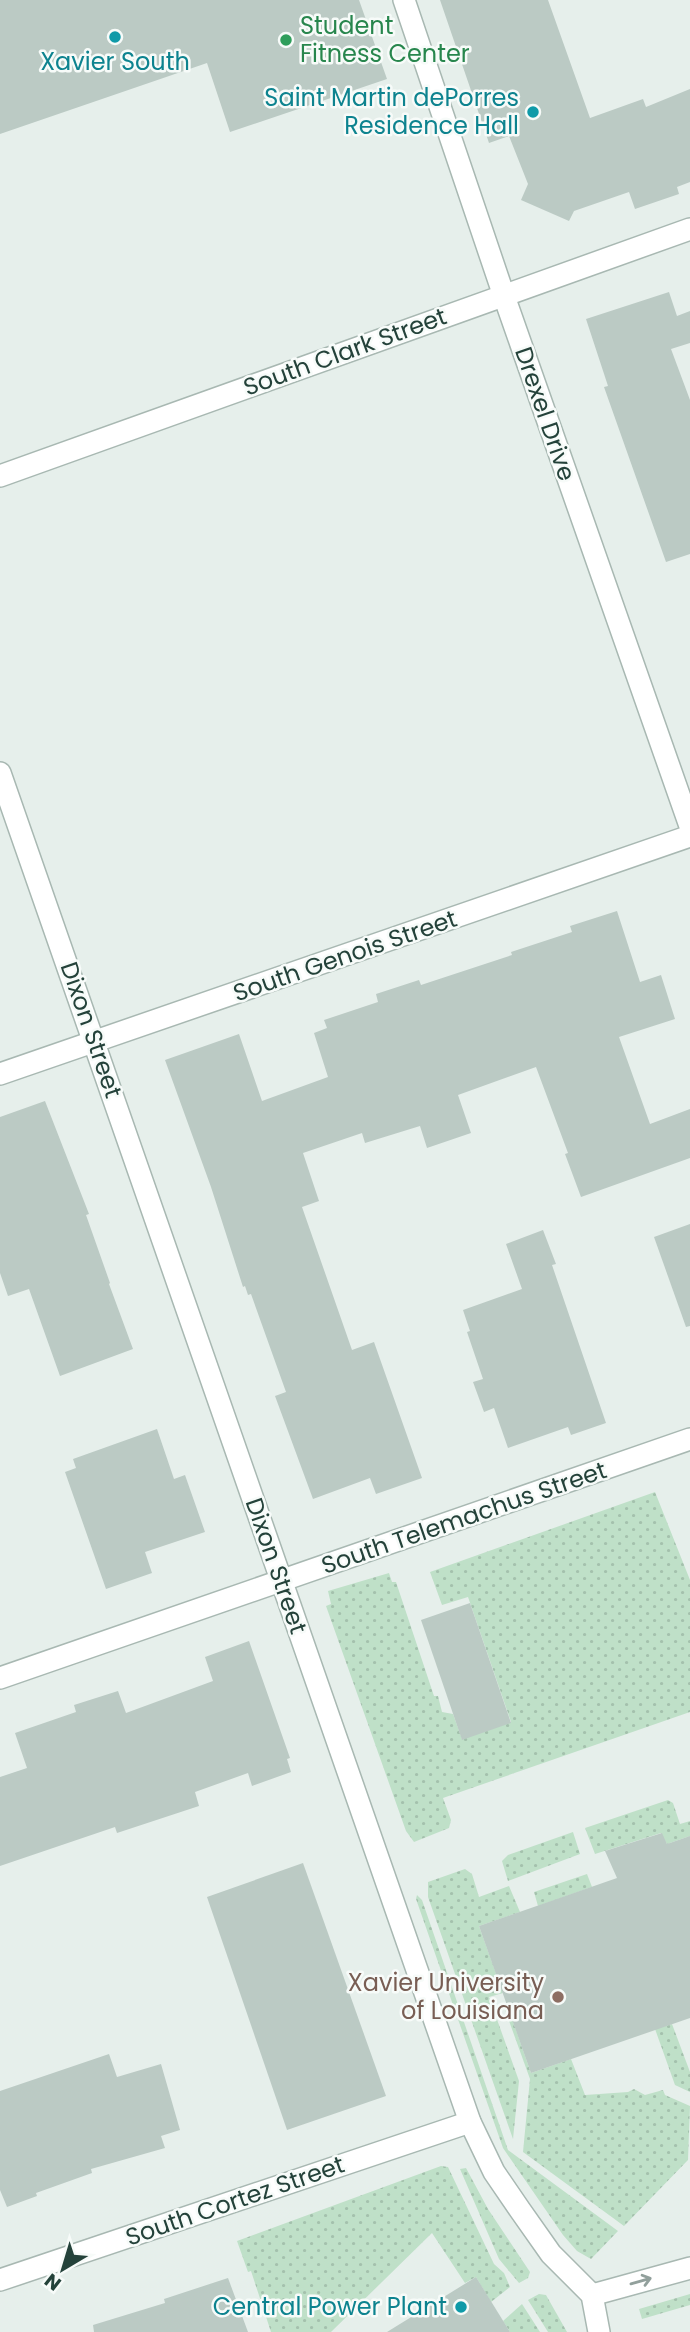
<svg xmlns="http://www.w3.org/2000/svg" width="690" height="2332" viewBox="0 0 690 2332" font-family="Poppins,sans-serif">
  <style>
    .grass { fill: url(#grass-dots) }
    .building { fill: #bbcac4 }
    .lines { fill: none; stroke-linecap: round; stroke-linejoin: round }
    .street-casing { stroke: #a8b8b2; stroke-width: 24 }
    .street { stroke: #fff; stroke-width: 21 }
    .oneway { stroke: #92a09c }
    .culture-dot { fill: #0f9aa8; stroke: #f7fbf9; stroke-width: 2.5 }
    .leisure-dot { fill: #2e9e5b; stroke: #f7fbf9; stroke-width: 2.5 }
    .education-dot { fill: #8d6e63; stroke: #f7fbf9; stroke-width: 2.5 }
    .labels { text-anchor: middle; stroke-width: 5; stroke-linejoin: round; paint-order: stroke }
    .leisure-label { font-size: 24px; fill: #27864d; stroke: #f7fbf9; text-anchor: start }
    .culture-label { font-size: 24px; fill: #0d838f; stroke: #f7fbf9; text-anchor: end }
    .street-label { font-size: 24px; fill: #24423a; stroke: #f7fbf9 }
    .education-label { font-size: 24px; fill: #785e54; stroke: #f7fbf9; text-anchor: end }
  </style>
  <defs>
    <pattern id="grass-dots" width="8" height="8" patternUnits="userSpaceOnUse" patternTransform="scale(1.75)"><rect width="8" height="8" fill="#bfe0c8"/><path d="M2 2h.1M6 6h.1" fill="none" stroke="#a4c1ad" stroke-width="1.8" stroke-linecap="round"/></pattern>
  </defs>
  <rect width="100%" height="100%" fill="#e6efeb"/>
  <g class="grass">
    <path d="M655,1492L690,1580V1712L443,1798L451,1820L449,1828L414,1842L406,1831L326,1606L331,1604L328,1591L389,1573L392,1582H396L434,1696H438L442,1712L453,1714L462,1739L511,1722L468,1597L442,1605L430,1572Z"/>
    <path d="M668,1800L673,1803L680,1824L690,1821V1836L667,1844L661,1833L595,1854L585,1828Z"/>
    <path d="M573,1832L580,1854L508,1881L502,1861L508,1855Z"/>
    <path d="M465,1869L472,1874L479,1897L509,1886L520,1912L479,1926L503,1993L489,1997L519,2081L513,2139L428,1897V1882Z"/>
    <path d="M587,1874L592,1887L538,1906L534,1892Z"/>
    <path d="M417,1895L422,1900L508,2150L618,2231L591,2259L577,2251L563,2235L503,2148L416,1899Z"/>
    <path d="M504,2007L509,2010L531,2073L571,2059L585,2095L628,2092L634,2089L645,2095L663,2090L665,2095L690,2106L688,2160L624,2226L523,2152L530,2079Z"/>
    <path d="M672,2024L690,2072V2092L675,2085L655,2029Z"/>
    <path d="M441,2166L448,2167L494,2264L504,2273L510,2287L491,2302L476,2277L465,2283L432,2233L331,2332H271L251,2271L248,2272L237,2241Z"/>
    <path d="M466,2168L488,2209L530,2272L528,2278L519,2283L499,2259L460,2169Z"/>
    <path d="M539,2294L546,2295L567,2332H548L528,2300Z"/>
    <path d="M690,2294V2305L642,2319L639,2309Z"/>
    <path d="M522,2304L540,2332H510L503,2321Z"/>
  </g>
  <g class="building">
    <path d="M0,0H359L387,79L230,132L207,63L0,134Z"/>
    <path d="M440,0H548L590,118L643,99L646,107L690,89V182L677,187L679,194L635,209L629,192L574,211L569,221L521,200L528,184L509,136L489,143Z"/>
    <path d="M669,292L677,316L690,311V343L671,349L690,400V554L666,562L604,387L608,386L586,319Z"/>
    <path d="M617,911L640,982L661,975L675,1019L619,1037L650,1124L690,1109V1158L581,1197L565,1154L568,1153L536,1067L458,1095L471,1133L427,1148L420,1126L365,1143L362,1133L303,1153L319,1201L302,1207L352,1350L374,1342L422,1478L376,1494L370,1478L313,1499L275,1396L286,1392L251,1294L248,1295L245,1286L243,1287L211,1187L165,1060L239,1034L262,1101L328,1077L314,1033L327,1028L324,1020L378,1002L376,994L419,980L421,985L512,955L511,952L572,932L570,926Z"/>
    <path d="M45,1101L89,1214L86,1215L110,1283L109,1284L133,1349L60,1376L29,1289L8,1296L0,1273V1117Z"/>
    <path d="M690,1224V1326L686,1327L654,1237Z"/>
    <path d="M543,1230L556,1264L552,1265L606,1423L571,1435L568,1427L508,1448L494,1408L484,1412L473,1382L483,1379L467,1332L470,1331L463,1310L522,1289L506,1244Z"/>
    <path d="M157,1429L174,1479L185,1475L205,1532L145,1552L152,1573L106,1589L65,1472L76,1468L73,1459Z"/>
    <path d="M470,1603L511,1723L462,1740L421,1620Z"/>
    <path d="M249,1641L290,1758L287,1759L291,1772L252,1786L248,1773L195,1792L199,1806L117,1833L115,1827L0,1866V1777L27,1768L15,1733L76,1712L74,1705L118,1691L126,1713L213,1681L205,1657Z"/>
    <path d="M662,1833L667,1844L690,1836V2018L531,2073L479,1926L617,1878L605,1851Z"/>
    <path d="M303,1863L386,2096L287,2130L207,1897Z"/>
    <path d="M109,2054L117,2077L161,2064L180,2130L161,2136L165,2148L91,2169L92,2173L36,2193L37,2196L7,2207L0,2190V2091Z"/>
    <path d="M476,2277L510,2332H387Z"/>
    <path d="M228,2278L248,2332H94L93,2325L165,2303L164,2299Z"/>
  </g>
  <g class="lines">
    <g class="street-casing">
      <g id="street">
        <path d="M404,0L504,296L690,826"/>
        <path d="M0,476L690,229"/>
        <path d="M0,773L470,2122L494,2172L520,2210L551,2254L592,2295L599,2332"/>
        <path d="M0,1074L690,836"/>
        <path d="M0,1678L690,1439"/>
        <path d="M0,2280L470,2122"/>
        <path d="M592,2295L690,2268"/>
      </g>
    </g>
    <use href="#street" class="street"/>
  </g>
  <defs><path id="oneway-shaft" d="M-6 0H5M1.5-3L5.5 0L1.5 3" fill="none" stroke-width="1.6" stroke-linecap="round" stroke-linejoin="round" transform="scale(1.75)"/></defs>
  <use class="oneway" href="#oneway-shaft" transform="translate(641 2281) rotate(-16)"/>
  <g class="culture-dot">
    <circle cx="115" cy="37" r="7"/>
    <circle cx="533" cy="112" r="7"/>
    <circle cx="461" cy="2307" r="7"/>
  </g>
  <circle class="leisure-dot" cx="286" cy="40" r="7"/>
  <circle class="education-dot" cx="558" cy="1997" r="7"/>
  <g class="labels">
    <g class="leisure-label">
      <text x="300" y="34">Student<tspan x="300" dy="28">Fitness Center</tspan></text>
    </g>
    <g class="culture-label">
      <text x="115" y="70" text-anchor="middle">Xavier South</text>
      <text x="519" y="106">Saint Martin dePorres<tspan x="519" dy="28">Residence Hall</tspan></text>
      <text x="447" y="2315">Central Power Plant</text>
    </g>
    <g class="street-label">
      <text transform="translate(345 352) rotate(-20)" y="8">South Clark Street</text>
      <text transform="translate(545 414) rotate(71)" y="8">Drexel Drive</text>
      <text transform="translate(345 956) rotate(-19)" y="8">South Genois Street</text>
      <text transform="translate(91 1030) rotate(71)" y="8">Dixon Street</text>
      <text transform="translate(464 1518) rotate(-19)" y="8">South Telemachus Street</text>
      <text transform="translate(276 1566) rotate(71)" y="8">Dixon Street</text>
      <text transform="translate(235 2201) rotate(-19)" y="8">South Cortez Street</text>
    </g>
    <g class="education-label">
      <text x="544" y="1991">Xavier University<tspan x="544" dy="28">of Louisiana</tspan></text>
    </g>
  </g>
  <g transform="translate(63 2269) rotate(218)" stroke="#f7fbf9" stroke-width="5" paint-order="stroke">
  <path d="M0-5L12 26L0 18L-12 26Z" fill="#24423a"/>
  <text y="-10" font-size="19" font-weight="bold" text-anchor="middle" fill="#24423a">N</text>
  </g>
</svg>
